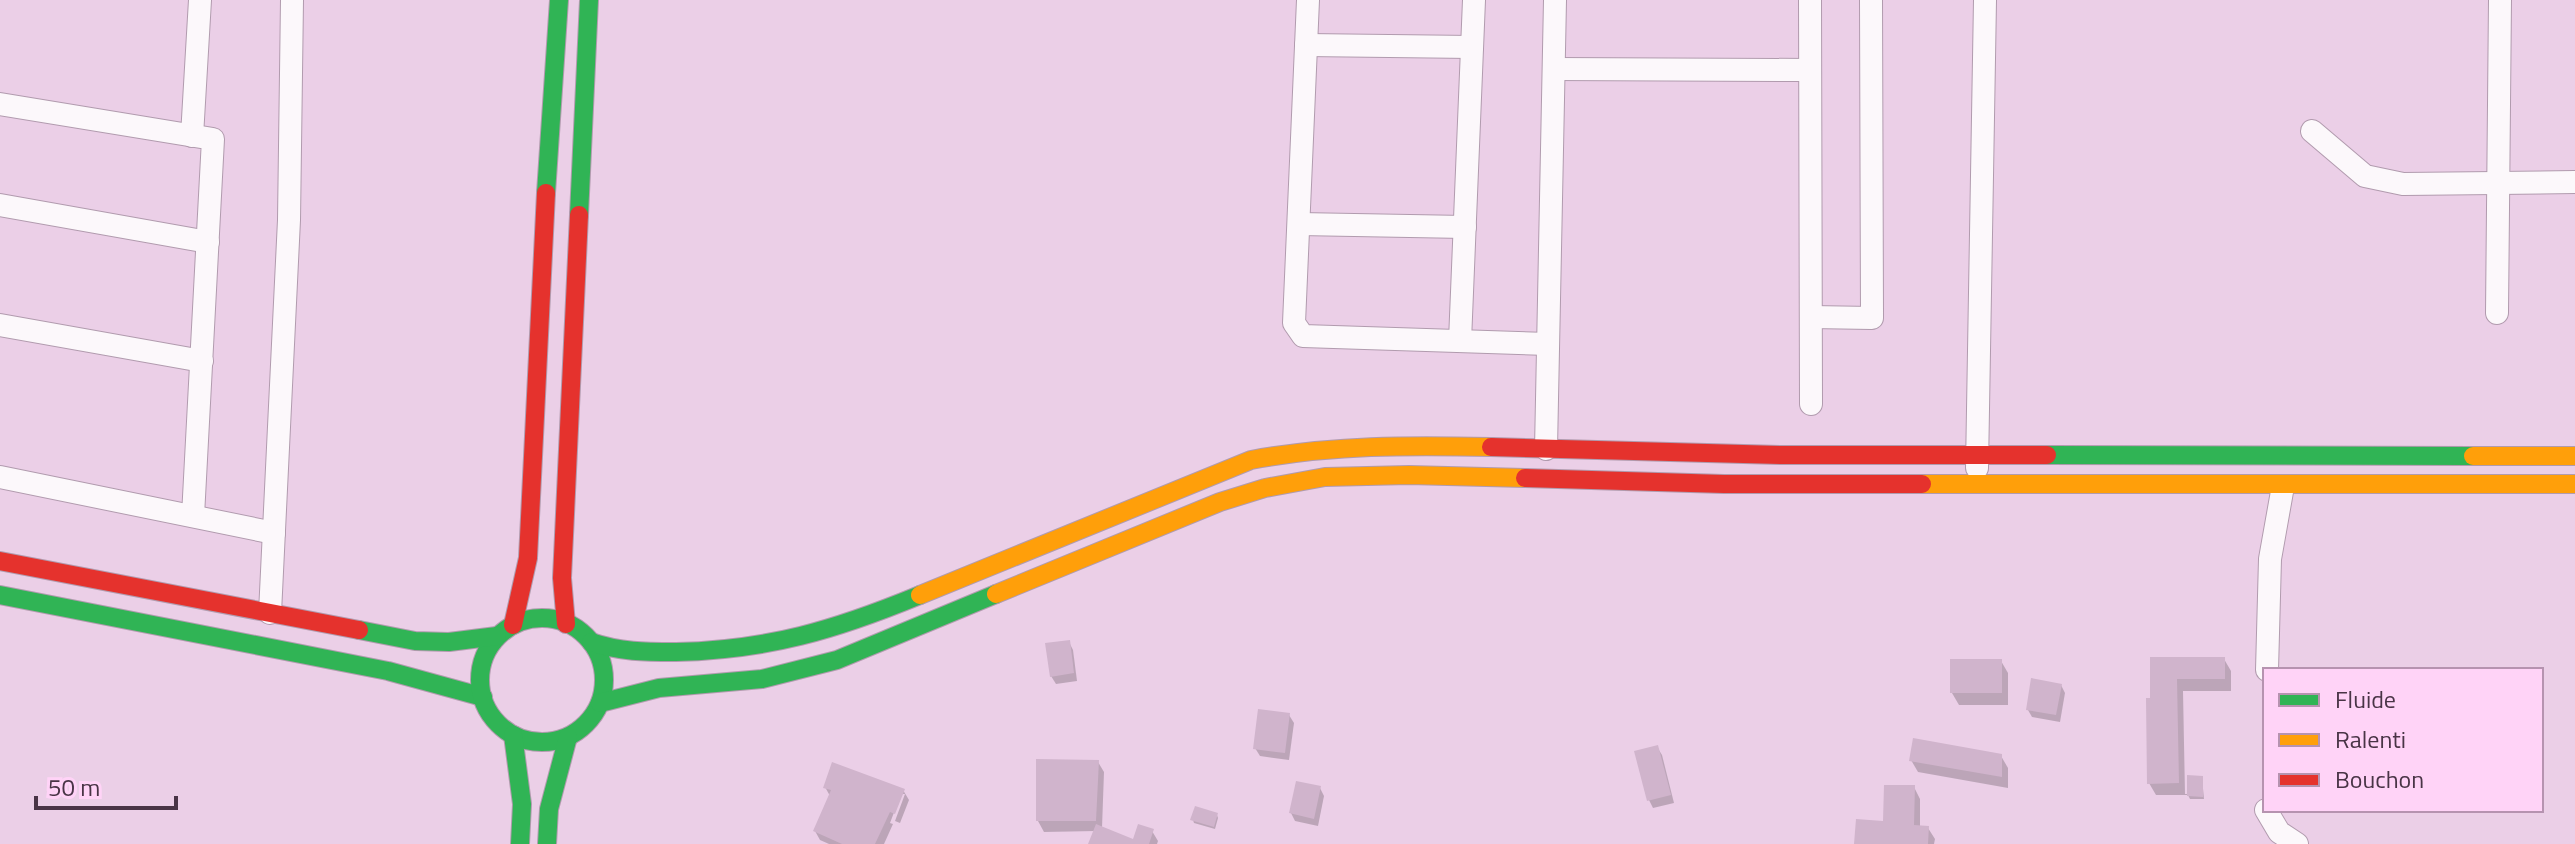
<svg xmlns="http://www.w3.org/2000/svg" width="2575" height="844" viewBox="0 0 2575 844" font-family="'Titillium Web',sans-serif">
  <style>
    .shadow { fill: #0003 }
    .building { fill: #d0b4cc }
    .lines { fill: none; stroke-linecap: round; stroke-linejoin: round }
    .street-casing { stroke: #b19bae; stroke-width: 24 }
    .fast-casing { stroke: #b19bae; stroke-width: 20 }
    .slow-casing { stroke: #b19bae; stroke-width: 20 }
    .jam-casing { stroke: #b19bae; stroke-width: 20 }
    .street { stroke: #fcf8fb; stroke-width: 22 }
    .fast { stroke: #30b455; stroke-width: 18 }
    .slow { stroke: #ff9f0a; stroke-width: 18 }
    .jam { stroke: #e5322d; stroke-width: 18 }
  </style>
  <rect width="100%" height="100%" fill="#ebcfe7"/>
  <g class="shadow">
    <path d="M1069,642L1073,650L1077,681L1056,684L1051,676Z"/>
    <path d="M2152,659H2224L2231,671V691H2183L2185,794H2189L2202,778L2204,799H2190L2188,795H2156L2149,783Z"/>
    <path d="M2001,661L2008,673V705H1959L1952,693Z"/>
    <path d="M2061,685L2065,693L2060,722L2032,717L2028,710Z"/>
    <path d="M1289,715L1294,723L1289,760L1260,756L1255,748Z"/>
    <path d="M1657,747L1662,755L1674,803L1653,808L1649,800Z"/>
    <path d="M2001,756L2008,768V788L1918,772L1911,760Z"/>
    <path d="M1098,762L1104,772L1102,828L1134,842L1152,831L1158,841L1157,844H1091L1096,831L1044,832L1038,821Z"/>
    <path d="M825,787L903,790L909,800L900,823L895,821L905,794H901L890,823L893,824L884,844H829L820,840L815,831L830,796Z"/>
    <path d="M1914,787L1920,799V827L1928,828L1935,839L1934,844H1856L1884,824Z"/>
    <path d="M1320,788L1324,796L1318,826L1295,821L1291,813Z"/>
    <path d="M1217,815L1218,818L1215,829L1194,823L1193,820Z"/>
  </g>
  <g class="building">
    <path d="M1070,640L1074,673L1050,677L1045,643Z"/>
    <path d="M2150,657H2225V679H2177L2179,783L2147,784L2146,698H2150Z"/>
    <rect x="1950" y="659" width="52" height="34"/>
    <path d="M2031,678L2062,684L2056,715L2026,710Z"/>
    <path d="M1258,709L1290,713L1285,753L1253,749Z"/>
    <path d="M1913,738L2002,754V777L1909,761Z"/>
    <path d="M1658,745L1671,795L1647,801L1634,751Z"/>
    <path d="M1036,759L1099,760L1096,821H1036Z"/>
    <path d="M832,762L905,789L895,814L890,812L875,844H842L813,831L831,790L823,788Z"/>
    <path d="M2187,775L2203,776V797L2187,796Z"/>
    <path d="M1296,781L1321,786L1314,819L1289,813Z"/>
    <path d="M1884,785H1915L1914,825L1929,826L1928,844H1854L1856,819L1883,821Z"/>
    <path d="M1195,806L1218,813L1214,827L1190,820Z"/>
    <path d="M1096,824L1133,839L1138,824L1154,829L1149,844H1088Z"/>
  </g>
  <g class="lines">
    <g class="street-casing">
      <g id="street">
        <path d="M1308,0L1294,323L1303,336L1548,344"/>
        <path d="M1810,0L1811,404"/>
        <path d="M1306,45L1472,47"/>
        <path d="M1554,69L1810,70"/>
        <path d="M0,104L213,139L193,516"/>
        <path d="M2312,131L2365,176L2403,184L2575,182"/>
        <path d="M192,136L200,0"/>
        <path d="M0,205L208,242"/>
        <path d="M1299,224L1465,227"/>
        <path d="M2497,313L2500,0"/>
        <path d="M1811,317L1872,318L1871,0"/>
        <path d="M0,325L202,361"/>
        <path d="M1460,341L1474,0"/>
        <path d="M1546,449L1555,0"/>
        <path d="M1977,468L1985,0"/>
        <path d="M0,477L274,533"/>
        <path d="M270,613L289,220L292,0"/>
        <path d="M2267,670L2270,559L2283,486"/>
        <path d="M2266,810L2279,832L2297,844"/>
      </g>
    </g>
    <g class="fast-casing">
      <g id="fast">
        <path d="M546,193L559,0"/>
        <path d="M579,215L589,0"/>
        <path d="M2047,455L2473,456"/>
        <path d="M0,595L388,671L483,697"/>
        <circle cx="542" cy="680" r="62"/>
        <path d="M359,630L415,641L449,642L497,636"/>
        <path d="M591,642C620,652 645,652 676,652C768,650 835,630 920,595"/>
        <path d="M600,703L659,688L762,679L837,660L996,594"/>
        <path d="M513,735L522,804L520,844"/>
        <path d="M547,844L549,809L568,737"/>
      </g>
    </g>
    <g class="slow-casing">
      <g id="slow">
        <path d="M2473,456H2575"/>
        <path d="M1922,484H2575"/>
        <path d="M996,594L1220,502L1265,488L1325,477L1409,475L1525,478"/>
        <path d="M920,595L1251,460C1331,445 1410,445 1491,447"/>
      </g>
    </g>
    <g class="jam-casing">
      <g id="jam">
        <path d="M1491,447L1781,455H2047"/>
        <path d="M1525,478L1724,484H1922"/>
        <path d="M0,561L359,630"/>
        <path d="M566,624L562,578L579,215"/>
        <path d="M513,625L528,558L546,193"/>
      </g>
    </g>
    <use href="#street" class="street"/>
    <use href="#fast" class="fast"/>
    <use href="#slow" class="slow"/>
    <use href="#jam" class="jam"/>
  </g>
  <rect x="2263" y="668" width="280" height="144" fill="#ffd3f7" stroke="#b693b0" stroke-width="2"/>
  <rect x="2279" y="694" width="40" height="12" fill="#30b455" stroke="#b693b0" stroke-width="2"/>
  <text x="2335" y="708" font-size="24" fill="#493446">Fluide</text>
  <rect x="2279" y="734" width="40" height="12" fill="#ff9f0a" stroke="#b693b0" stroke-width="2"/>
  <text x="2335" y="748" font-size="24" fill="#493446">Ralenti</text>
  <rect x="2279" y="774" width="40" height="12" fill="#e5322d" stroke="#b693b0" stroke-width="2"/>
  <text x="2335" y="788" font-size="24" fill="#493446">Bouchon</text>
  <path d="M36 796v12h140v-12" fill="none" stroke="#493446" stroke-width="4"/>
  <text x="48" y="796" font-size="24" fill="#493446" stroke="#ffd3f7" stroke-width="6" paint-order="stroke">50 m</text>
</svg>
